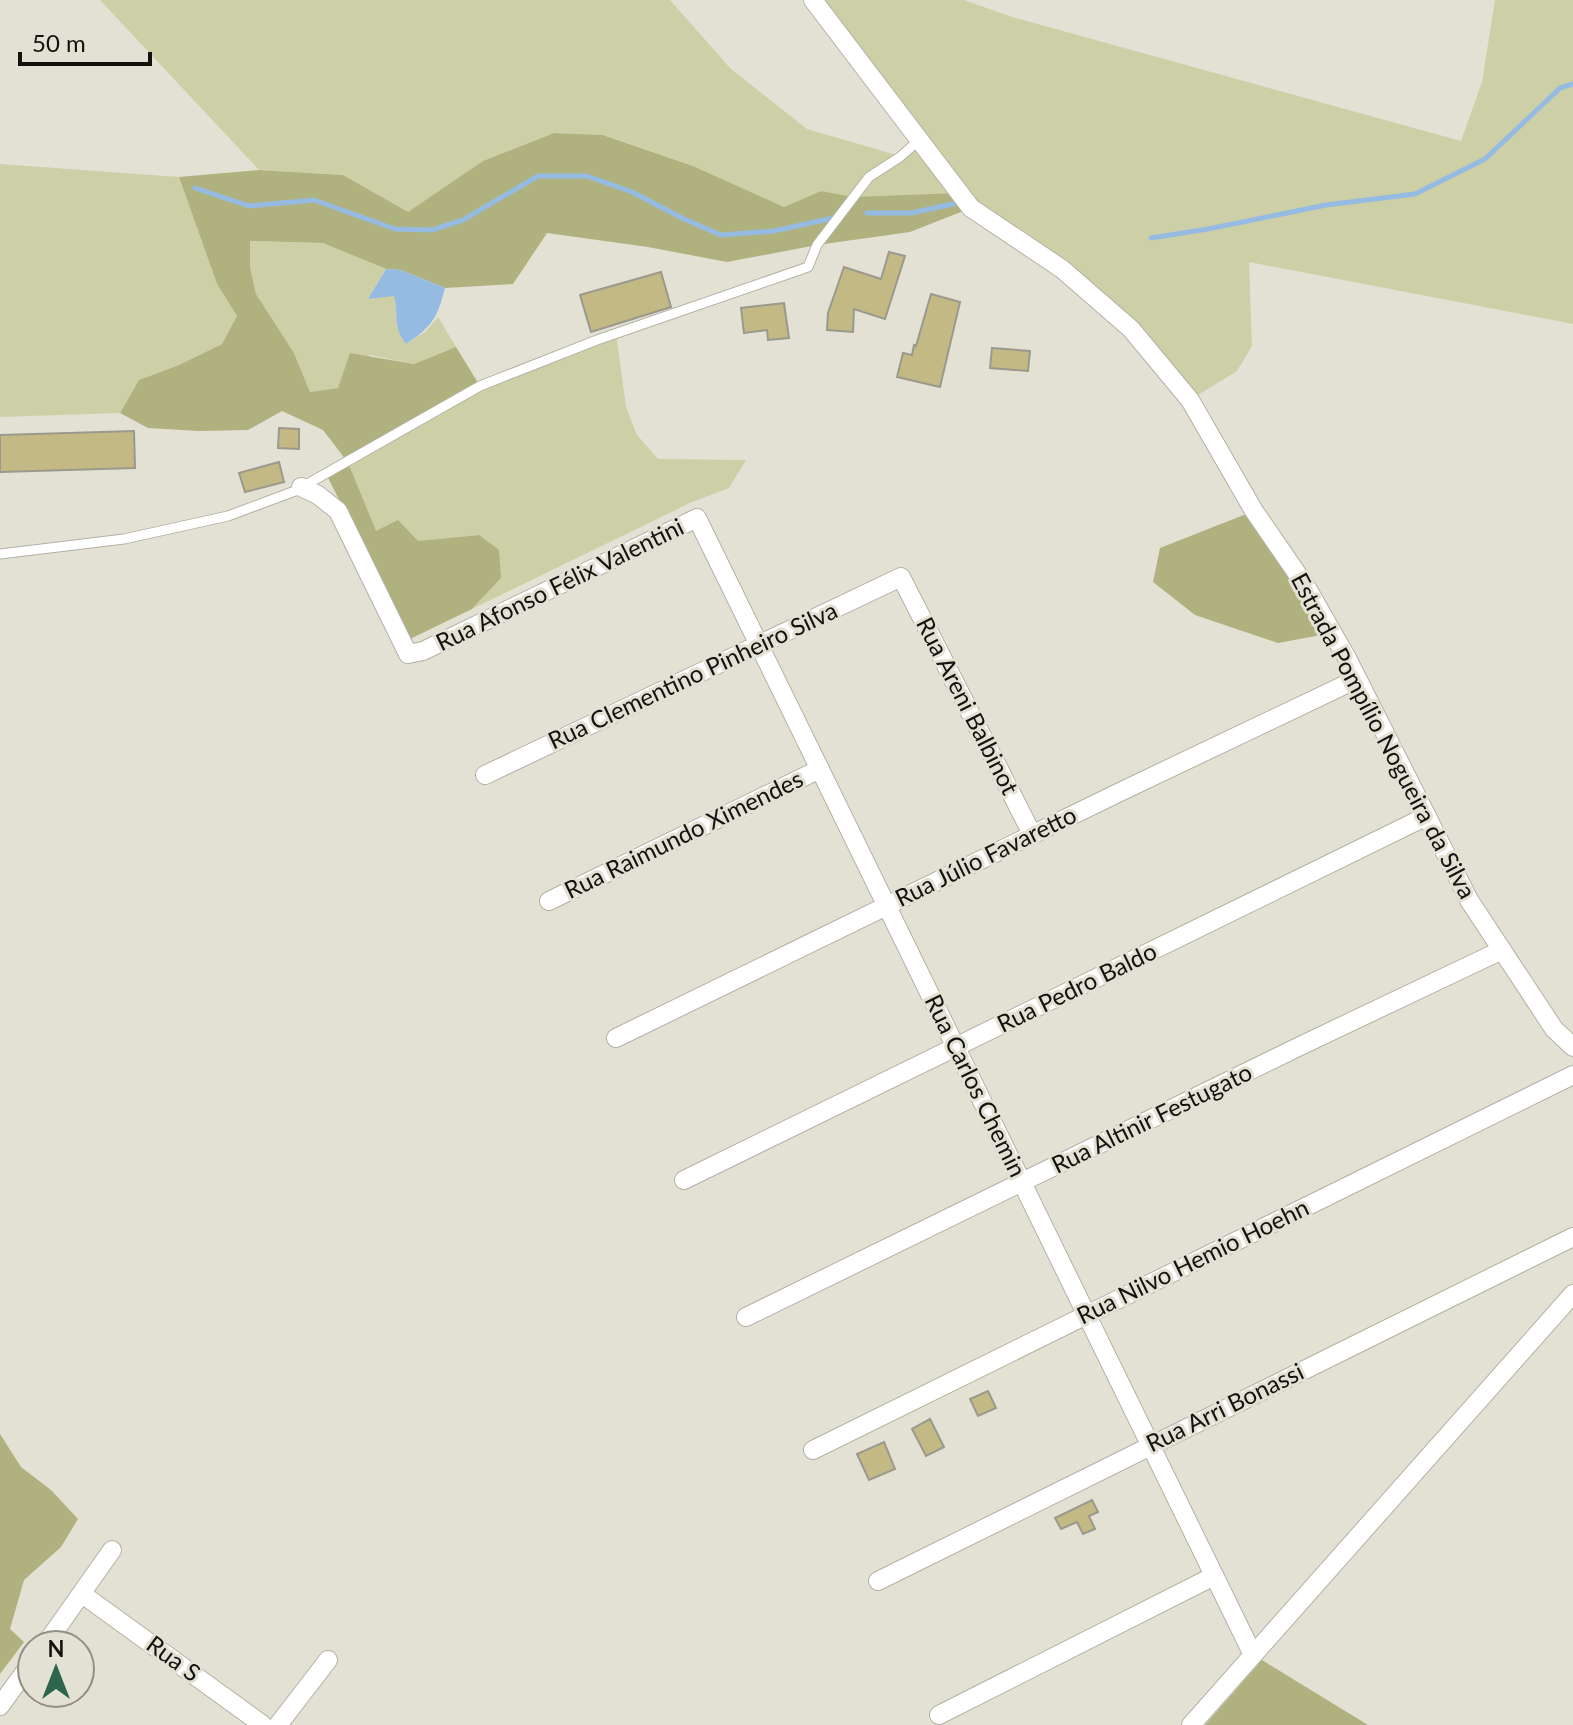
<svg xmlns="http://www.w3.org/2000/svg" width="1573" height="1725" viewBox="0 0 1573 1725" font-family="Lato,sans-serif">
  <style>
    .green { fill: #cdd0a7 }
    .forest { fill: #afb27e }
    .water { fill: #95bbe3 }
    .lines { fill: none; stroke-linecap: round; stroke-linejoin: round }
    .stream { stroke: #95bbe3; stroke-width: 5 }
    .building { fill: #c2b985; stroke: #9b998c; stroke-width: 2 }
    .lane-casing { stroke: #b4b1a5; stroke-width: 11 }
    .street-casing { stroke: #b4b1a5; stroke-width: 20 }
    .lane { stroke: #fff; stroke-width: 9 }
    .street { stroke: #fff; stroke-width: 18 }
    .labels { text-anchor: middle; stroke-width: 6; stroke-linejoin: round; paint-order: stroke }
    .street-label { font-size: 24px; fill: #13120e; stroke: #e3e1d4 }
  </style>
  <rect width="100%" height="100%" fill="#e3e1d4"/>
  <g class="green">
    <path d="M100,0H670L731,69L807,129L900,156L919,140L813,0H964L1012,17L1461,141L1482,82L1495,0H1573V324L1249,262L1252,346L1237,371L1190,400L1131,329L971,208L853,197L821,191L784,207L693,166L604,135L554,133L483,161L408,213L343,175L259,170Z"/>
    <path d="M0,164L179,177L217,284L237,316L222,344L179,365L139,380L120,413L0,417Z"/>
    <path d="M250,241L323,243L386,269L368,299L394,295C399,317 392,325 406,344L425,332L438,317L456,347L414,364L370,355L338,388L310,392L294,353L256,294L250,267Z"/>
    <path d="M616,333L626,407L637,435L658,459L746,460L729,488L690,503L472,609L501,578L479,535L418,541L376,532L346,460L481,386Z"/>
  </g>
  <g class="forest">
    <path d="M554,133L603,135L693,166L784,207L821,191L854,197L960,193L971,208L910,232L817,245L727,262L648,247L547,233L513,284L445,288L401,270L386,269L323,243L250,241V267L256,294L294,353L310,392L338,388L350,353L414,364L456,347L480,386L347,460L376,531L398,520L418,541L479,535L499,550L501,578L472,609L410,639L325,472L346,460L323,430L282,411L248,430L199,431L148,428L120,413L139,380L179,365L222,344L237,316L217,284L179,177L259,170L343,175L408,212L483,161Z"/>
    <path d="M1254,511L1332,633L1278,643L1195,615L1153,582L1160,548Z"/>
    <path d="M0,1434L21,1467L51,1490L78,1519L61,1547L24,1580L10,1629L24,1642L0,1674Z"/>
    <path d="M1262,1660L1368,1725H1205Z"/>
  </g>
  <path class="water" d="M386,269L401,270L445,288C437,318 433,326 406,344C392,325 399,318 394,296L368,299Z"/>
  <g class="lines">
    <g class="stream">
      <path d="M195,188L249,206L314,200L395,229L432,230L463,220L538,176H587L632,192L684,219L721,235L774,231L833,218"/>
      <path d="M867,213H911L953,204"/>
      <path d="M1151,238L1208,229L1326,205L1415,194L1485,159L1560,88L1573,84"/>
    </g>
  </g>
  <g class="building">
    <path d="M889,252L905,256L885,319L854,309L853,332L827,330L828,313L844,267L881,279Z"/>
    <path d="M661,272L671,307L591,332L580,295Z"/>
    <path d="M931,294L960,302L940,387L897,377L903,353L912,355L914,345L916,346Z"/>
    <path d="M784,303L789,338L768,340L767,330L744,333L741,308Z"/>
    <path d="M992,348L1030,351L1028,371L990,368Z"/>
    <path d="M279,428L299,429V449L278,448Z"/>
    <path d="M134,431L135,468L0,472V435Z"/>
    <path d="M279,462L284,482L245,492L239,473Z"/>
    <path d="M988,1391L996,1408L978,1416L970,1399Z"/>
    <path d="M930,1419L944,1447L926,1456L912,1429Z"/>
    <path d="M884,1442L895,1469L869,1480L857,1454Z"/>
    <path d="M1092,1500L1098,1512L1089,1516L1095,1529L1083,1534L1077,1522L1061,1529L1055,1518Z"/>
  </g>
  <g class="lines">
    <g class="lane-casing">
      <path id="lane" d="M0,554L124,539L228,516L295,491L480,386L597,340L808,267L817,245L869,177L900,157L919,140"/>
    </g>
    <g class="street-casing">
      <g id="street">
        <path d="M813,0L971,208L1062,269L1131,329L1190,400L1254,511L1307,588L1348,660L1469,900L1554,1029L1573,1047"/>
        <path d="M301,487L318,495L338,511L408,654L423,651L697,518L1253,1655"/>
        <path d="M485,775L901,577L1032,834"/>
        <path d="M549,901L820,769"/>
        <path d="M616,1038L1122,791L1357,679"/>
        <path d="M684,1180L1427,816"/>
        <path d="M746,1317L1298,1047L1502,950"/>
        <path d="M813,1450L1573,1075"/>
        <path d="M878,1581L1573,1237"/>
        <path d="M82,1594L263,1725"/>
        <path d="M45,1645L112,1550"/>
        <path d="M0,1706L32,1662"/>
        <path d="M939,1715L1214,1576"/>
        <path d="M278,1725L328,1660"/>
        <path d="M1191,1725L1573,1294"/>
      </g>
    </g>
    <use href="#lane" class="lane"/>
    <use href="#street" class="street"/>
  </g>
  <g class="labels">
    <g class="street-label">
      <text transform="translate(560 585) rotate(-26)" y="8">Rua Afonso Félix Valentini</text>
      <text transform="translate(693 676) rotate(-25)" y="8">Rua Clementino Pinheiro Silva</text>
      <text transform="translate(967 706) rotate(63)" y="8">Rua Areni Balbinot</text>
      <text transform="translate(1383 736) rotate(62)" y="8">Estrada Pompílio Nogueira da Silva</text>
      <text transform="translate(684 835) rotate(-26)" y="8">Rua Raimundo Ximendes</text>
      <text transform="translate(986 857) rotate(-26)" y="8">Rua Júlio Favaretto</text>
      <text transform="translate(1077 988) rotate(-26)" y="8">Rua Pedro Baldo</text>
      <text transform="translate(975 1086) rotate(64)" y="8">Rua Carlos Chemin</text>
      <text transform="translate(1152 1119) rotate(-26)" y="8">Rua Altinir Festugato</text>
      <text transform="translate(1193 1262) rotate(-26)" y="8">Rua Nilvo Hemio Hoehn</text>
      <text transform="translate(1225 1408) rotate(-26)" y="8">Rua Arri Bonassi</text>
      <text transform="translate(173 1659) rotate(36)" y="8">Rua S</text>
    </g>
  </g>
  <g transform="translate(56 1669)"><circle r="38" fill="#e3e1d4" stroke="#908e85" stroke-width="2"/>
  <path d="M0-6L14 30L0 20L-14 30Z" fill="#2e664d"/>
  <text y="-12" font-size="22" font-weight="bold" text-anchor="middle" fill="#13120e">N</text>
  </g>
  <path d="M20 52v12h130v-12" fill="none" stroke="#13120e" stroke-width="4"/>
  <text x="32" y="52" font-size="24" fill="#13120e" stroke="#e3e1d4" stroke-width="6" paint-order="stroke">50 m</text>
</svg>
